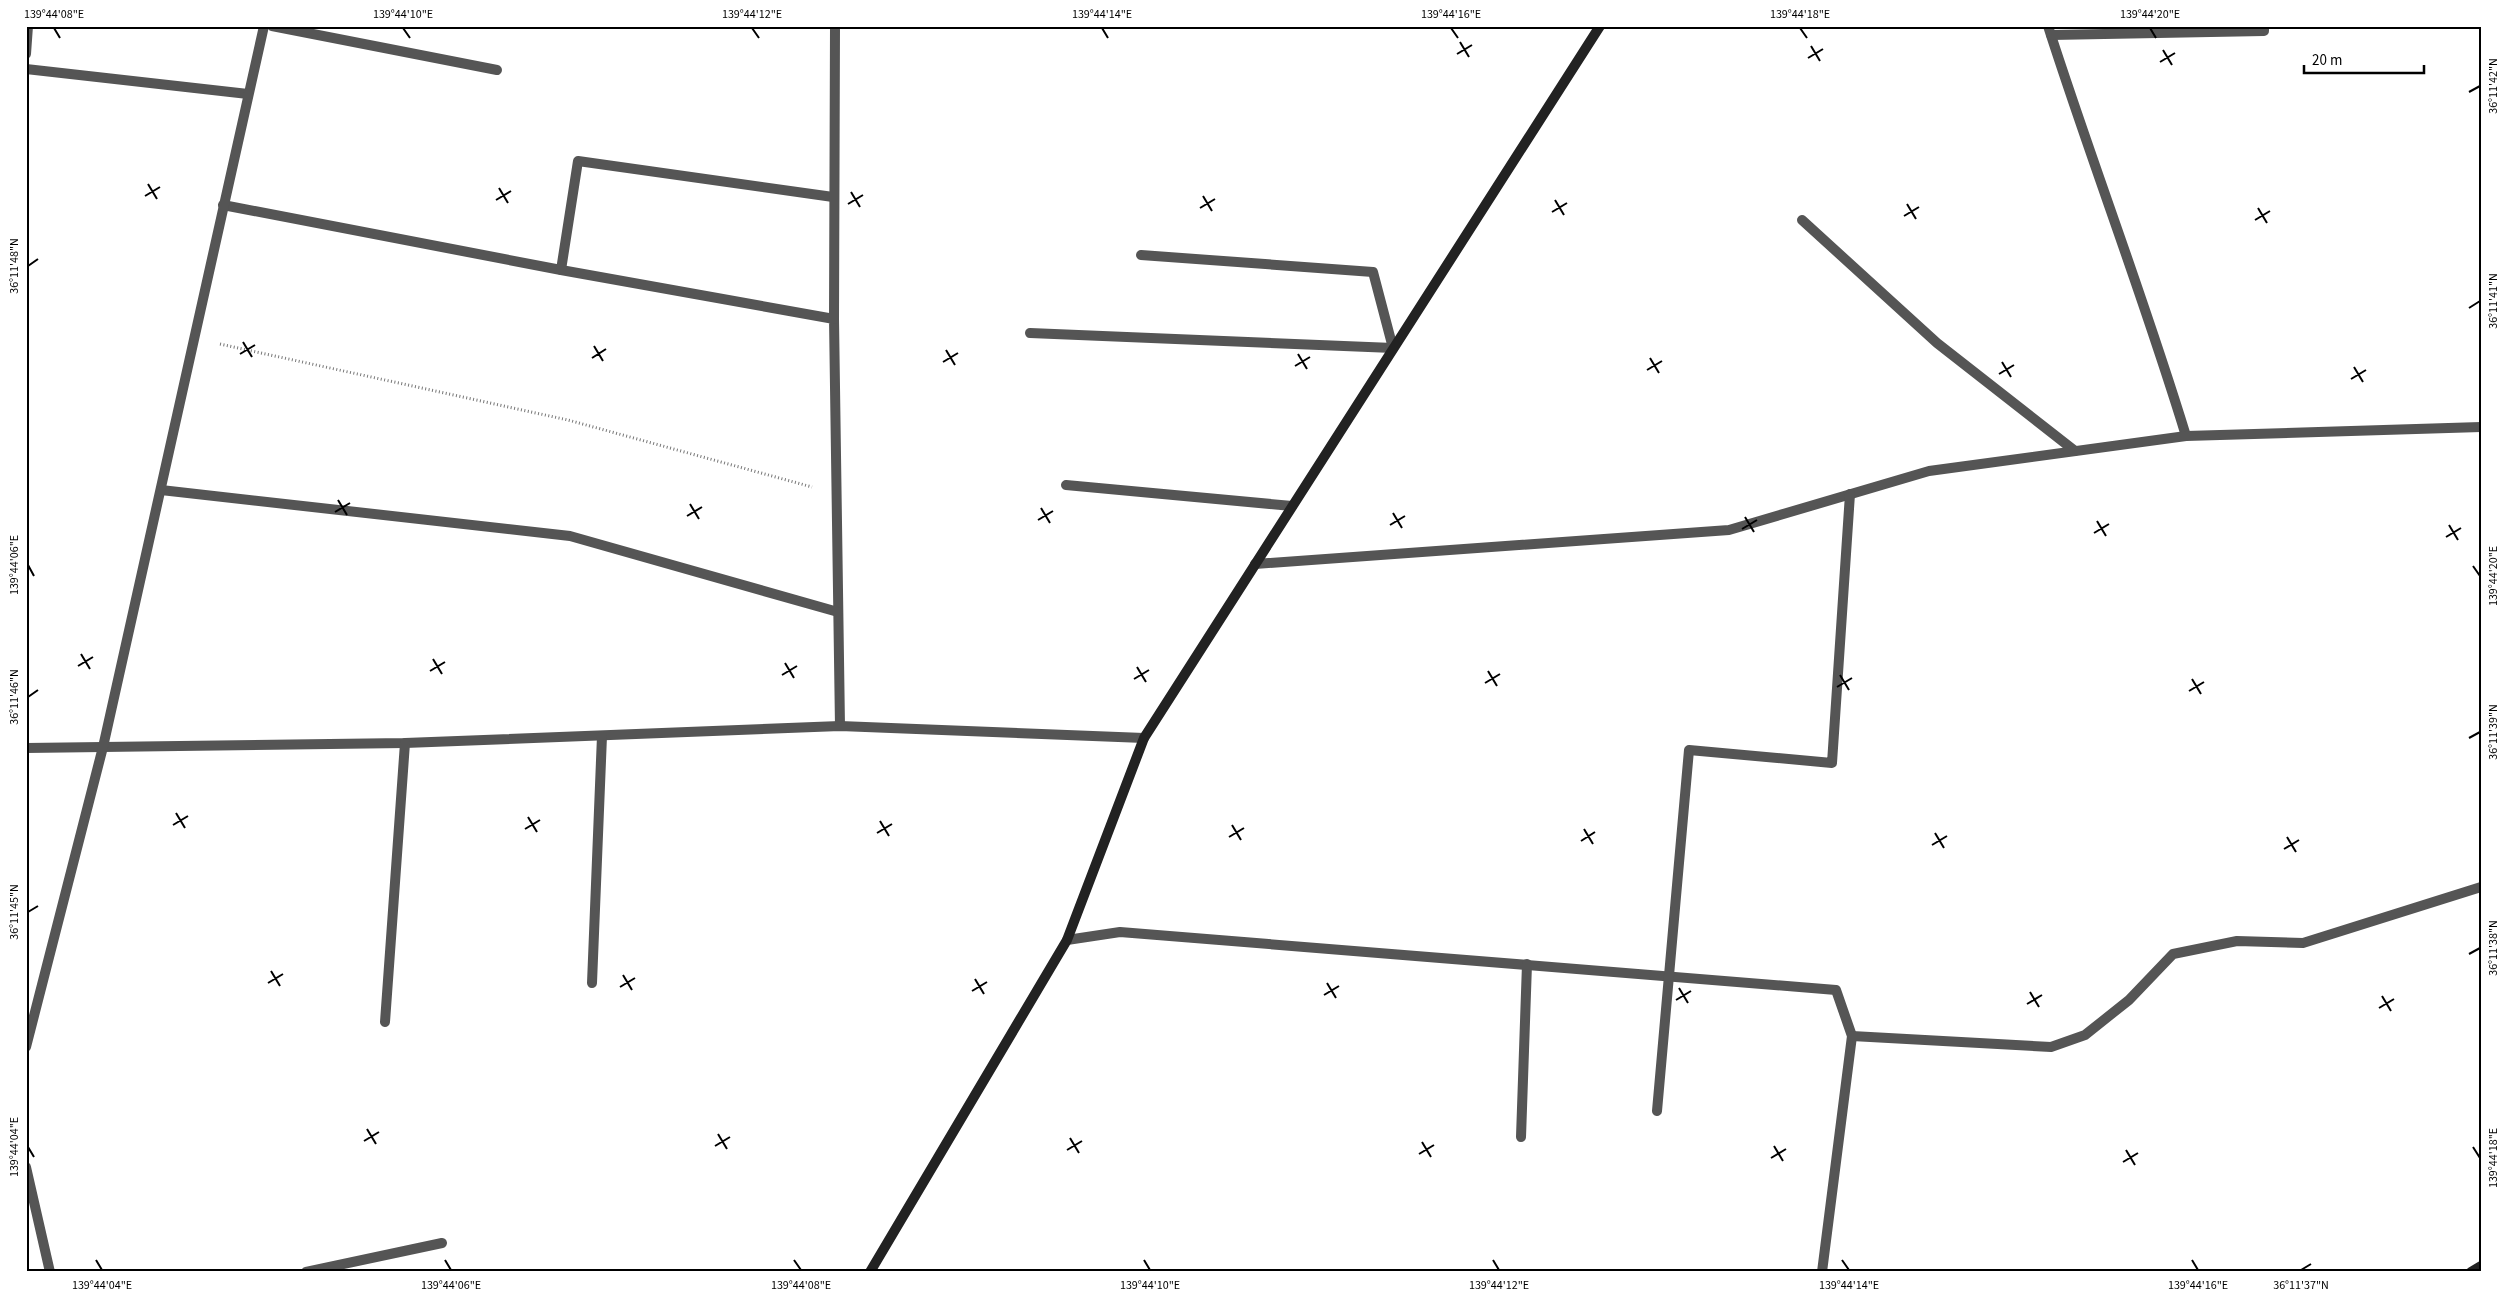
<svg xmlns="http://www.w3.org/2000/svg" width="2507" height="1298" viewBox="0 0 2507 1298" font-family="'Source Sans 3',sans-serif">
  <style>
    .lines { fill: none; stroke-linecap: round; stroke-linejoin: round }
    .path { stroke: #777; stroke-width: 3; stroke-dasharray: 1 2.5; stroke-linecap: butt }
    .lane { stroke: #555; stroke-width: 10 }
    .street { stroke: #555; stroke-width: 10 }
    .secondary { stroke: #222; stroke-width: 10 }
    .ticks { fill: none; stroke: #000; stroke-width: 2 }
    .neatline { fill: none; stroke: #000; stroke-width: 2 }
    .ticks-label { font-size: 12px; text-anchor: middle; fill: #000 }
  </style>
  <rect width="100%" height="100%" fill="#fff"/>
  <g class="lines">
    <path class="path" d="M220,344L568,420L812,487"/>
    <path class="lane" d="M1802,220L1937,343L2075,451"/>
    <g class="street">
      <path d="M272,26L497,70"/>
      <path d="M2048,26C2092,163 2144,298 2186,436"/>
      <path d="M2051,35L2264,31V26"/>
      <path d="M26,54L28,26"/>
      <path d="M26,69L248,94"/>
      <path d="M223,205L561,270L834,319L840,726"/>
      <path d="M561,270L578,161L833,197"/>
      <path d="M834,319L835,26"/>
      <path d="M1030,333L1393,348L1373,272L1141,255"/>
      <path d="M1066,485L1292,506"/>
      <path d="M161,490L570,536L838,612"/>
      <path d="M1255,564L1729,530L1929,471L2186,436L2481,427"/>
      <path d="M26,748L405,743L840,726L1144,738"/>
      <path d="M1067,940L1120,932L1836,990L1852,1036L1822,1272"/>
      <path d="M592,983L602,736"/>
      <path d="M385,1022L405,743"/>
      <path d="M1852,1036L2051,1047L2085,1035L2129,1000L2173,954L2237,941L2303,943L2481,887"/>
      <path d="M26,1047L103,747L264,26"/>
      <path d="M1657,1111L1689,750L1832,763L1850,494"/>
      <path d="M1521,1137L1527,964"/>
      <path d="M26,1167L50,1272"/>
      <path d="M306,1272L442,1243"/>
    </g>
    <g class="secondary">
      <path d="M870,1272L1067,940L1144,738L1600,26"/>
      <path d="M2471,1272L2481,1266"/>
    </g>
  </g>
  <path class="ticks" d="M54,28L60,38M403,28L410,38M752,28L759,38M1102,28L1108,38M1451,28L1458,38M1800,28L1807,38M2150,28L2156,38M1460,42L1469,57M1811,46L1820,61M2163,50L2172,65M1457,54L1472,45M1808,58L1823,49M2160,62L2175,53M2469,92L2480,86M148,184L157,199M499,188L508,203M851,192L860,207M145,196L160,187M1203,196L1212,211M496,200L511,191M1555,200L1564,215M848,204L863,195M1907,204L1916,219M1200,208L1215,199M2258,208L2267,223M1552,212L1567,203M1904,216L1919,207M2255,220L2270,211M28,266L38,259M2469,308L2480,301M243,342L252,357M594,346L603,361M946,350L955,365M240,354L255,345M1298,354L1307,369M592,358L606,349M1650,358L1659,373M943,362L958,353M2002,362L2011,377M1295,366L1310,357M2354,367L2363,382M1647,370L1662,361M1999,374L2014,365M2351,379L2366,370M338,500L347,515M690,504L699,519M1041,508L1050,523M335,512L350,503M1393,513L1402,528M687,516L702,507M1745,517L1754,532M1038,520L1053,511M2097,521L2106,536M1390,525L1405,516M2449,525L2458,540M1742,529L1757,520M2094,533L2109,524M2446,537L2461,528M28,565L34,576M2473,566L2480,576M81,654L90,669M433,659L442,674M785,663L794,678M78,666L93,657M1137,667L1146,682M430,671L445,662M1488,671L1497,686M782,675L797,666M1840,675L1849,690M1134,679L1149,670M2192,679L2201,694M1485,683L1500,674M1837,687L1852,678M2189,691L2204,682M28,697L38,690M2469,738L2480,732M176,813L185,828M528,817L537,832M880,821L889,836M173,825L188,816M1232,825L1241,840M525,829L540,820M1584,829L1593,844M877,833L892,824M1935,833L1944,848M1229,837L1244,828M2287,837L2296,852M1581,841L1595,832M1932,845L1947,836M2284,849L2299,840M28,912L38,906M2469,954L2480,948M271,971L280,986M623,975L632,990M975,979L984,994M268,983L283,974M1327,983L1336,998M620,987L635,978M1679,988L1688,1003M972,991L987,982M2030,992L2039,1007M1324,995L1339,986M2382,996L2391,1011M1676,1000L1691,991M2027,1004L2042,995M2379,1008L2394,999M367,1129L376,1144M718,1134L727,1149M1070,1138L1079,1153M364,1141L379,1132M1422,1142L1431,1157M715,1146L730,1137M1774,1146L1783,1161M28,1147L34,1157M2473,1147L2480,1158M1067,1150L1082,1141M2126,1150L2135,1165M1419,1154L1434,1145M1771,1158L1786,1149M2123,1162L2138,1153M96,1260L102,1270M445,1260L451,1270M794,1260L801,1270M1144,1260L1150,1270M1493,1260L1499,1270M1842,1260L1849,1270M2192,1260L2198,1270M2301,1270L2311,1264"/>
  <rect width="2507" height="1298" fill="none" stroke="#ffffff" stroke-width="55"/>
  <path d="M2304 65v8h120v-8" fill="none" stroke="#000000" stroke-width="2.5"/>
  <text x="2312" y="65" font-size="15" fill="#000000" stroke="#ffffff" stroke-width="4" paint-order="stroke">20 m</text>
  <rect x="28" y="28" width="2452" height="1242" class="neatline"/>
  <g class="ticks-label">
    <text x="54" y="18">139°44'08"E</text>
    <text x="403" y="18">139°44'10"E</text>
    <text x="752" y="18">139°44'12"E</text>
    <text x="1102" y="18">139°44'14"E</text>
    <text x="1451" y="18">139°44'16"E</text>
    <text x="1800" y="18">139°44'18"E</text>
    <text x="2150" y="18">139°44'20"E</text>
    <text transform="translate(2493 86) rotate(-90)" y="4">36°11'42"N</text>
    <text transform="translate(14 266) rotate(-90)" y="4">36°11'48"N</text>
    <text transform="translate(2493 301) rotate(-90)" y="4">36°11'41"N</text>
    <text transform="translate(14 565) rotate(-90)" y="4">139°44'06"E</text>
    <text transform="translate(2493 576) rotate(-90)" y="4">139°44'20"E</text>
    <text transform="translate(14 697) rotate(-90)" y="4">36°11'46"N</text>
    <text transform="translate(2493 732) rotate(-90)" y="4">36°11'39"N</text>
    <text transform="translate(14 912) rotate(-90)" y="4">36°11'45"N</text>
    <text transform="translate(2493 948) rotate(-90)" y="4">36°11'38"N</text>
    <text transform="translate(14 1147) rotate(-90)" y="4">139°44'04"E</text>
    <text transform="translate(2493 1158) rotate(-90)" y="4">139°44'18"E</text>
    <text x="102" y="1289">139°44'04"E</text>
    <text x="451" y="1289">139°44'06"E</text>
    <text x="801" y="1289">139°44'08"E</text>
    <text x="1150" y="1289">139°44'10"E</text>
    <text x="1499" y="1289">139°44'12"E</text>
    <text x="1849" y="1289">139°44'14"E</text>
    <text x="2198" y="1289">139°44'16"E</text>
    <text x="2301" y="1289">36°11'37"N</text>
  </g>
</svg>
